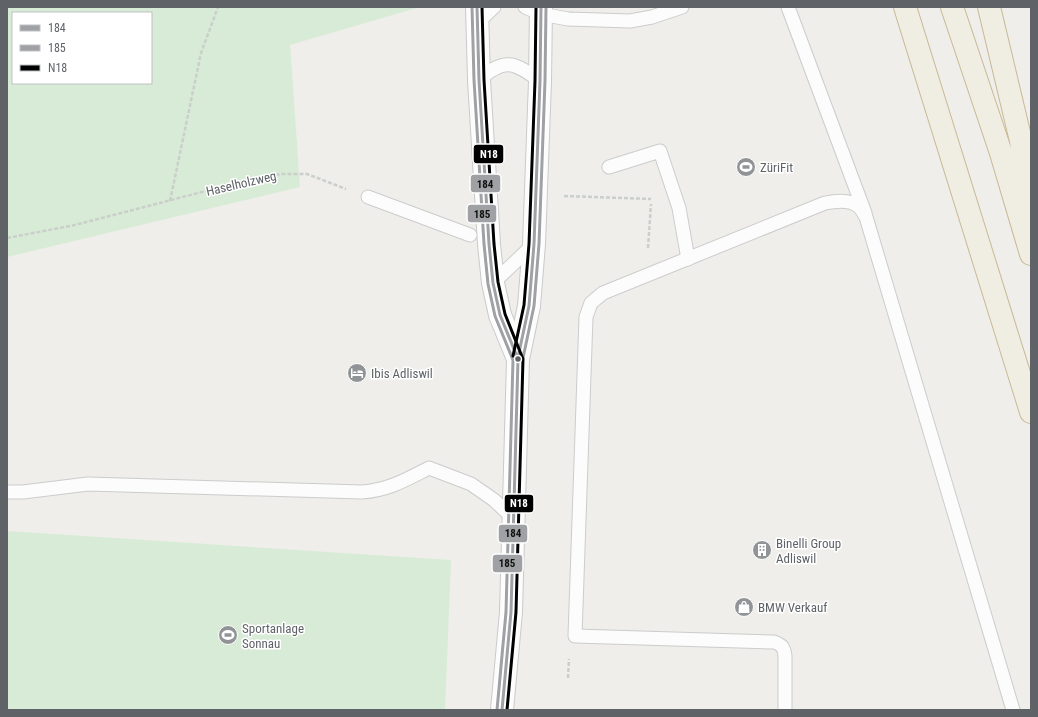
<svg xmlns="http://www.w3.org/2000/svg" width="1038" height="717" viewBox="0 0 1038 717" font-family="'Roboto Condensed',sans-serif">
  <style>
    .green { fill: #d8ebd6; fill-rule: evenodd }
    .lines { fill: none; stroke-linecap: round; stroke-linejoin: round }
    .lane-casing { stroke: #cbcccc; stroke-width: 15 }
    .secondary-casing { stroke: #cacacb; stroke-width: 24 }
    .highway-casing { stroke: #c8b996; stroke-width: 24 }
    .path { stroke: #cacfcc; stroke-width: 2.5; stroke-dasharray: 4 2; stroke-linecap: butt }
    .lane { stroke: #fdfcfc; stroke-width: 13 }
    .secondary { stroke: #fdfcfc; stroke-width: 22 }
    .highway { stroke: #f0ede3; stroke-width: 22 }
    .bus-1-casing { stroke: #fff; stroke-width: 6 }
    .bus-2-casing { stroke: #fff; stroke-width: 6 }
    .bus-3-casing { stroke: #fff; stroke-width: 6 }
    .bus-1 { stroke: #9fa1a4; stroke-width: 3 }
    .bus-2 { stroke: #9fa1a4; stroke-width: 3 }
    .bus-3 { stroke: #000; stroke-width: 3 }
    .bus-dot { fill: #5f6368; stroke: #fff; stroke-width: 1.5 }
    .labels { text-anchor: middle; stroke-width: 3; stroke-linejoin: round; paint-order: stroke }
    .poi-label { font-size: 13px; fill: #5f6368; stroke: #fff; text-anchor: start }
    .street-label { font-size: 13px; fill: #5f6368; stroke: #fff }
    .line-badge { stroke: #fff; stroke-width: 1.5 }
    .badge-label { font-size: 11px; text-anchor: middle; font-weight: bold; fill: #fff }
    .pale-badge-label { font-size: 11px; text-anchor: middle; font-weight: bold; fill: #111 }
  </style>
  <rect width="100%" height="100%" fill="#efeeea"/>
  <g class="green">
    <path d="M7,7H420L290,45L300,187L7,257ZM13,13H151V83H13Z"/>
    <path d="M7,531L451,560L445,710H7Z"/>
  </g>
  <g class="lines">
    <g class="lane-casing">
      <g id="lane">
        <path d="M525,7L541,14L568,19L630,21L652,17L682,7"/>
        <path d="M788,7L865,213"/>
        <path d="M477,23L494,7"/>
        <path d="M479,80C505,57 514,62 540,81"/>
        <path d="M609,167L660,151L679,208L688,259"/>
        <path d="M368,197L470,235"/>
        <path d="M493,283L534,244"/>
        <path d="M7,492H23L88,484L362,492C389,490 405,480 429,468L471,484L494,500L514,519"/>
        <path d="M785,710V656C784,647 782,645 774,642L575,636L586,317L591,303L603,293L825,203C835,201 849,199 858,206C861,208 864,214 866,217L1013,710"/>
      </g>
    </g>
    <g class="secondary-casing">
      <g id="secondary">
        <path d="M477,7L479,80L489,244L493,283L500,315L518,359"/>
        <path d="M502,710L511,612L518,359L529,306L534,244L540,81L541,7"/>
      </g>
    </g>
    <g class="highway-casing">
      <g id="highway">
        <path d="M905,7L1031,412"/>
        <path d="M952,7L1001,153L1031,254"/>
        <path d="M989,7L1021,141L1031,214"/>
      </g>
    </g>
    <g class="path">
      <path d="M564,196L651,199"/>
      <path d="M170,201L201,53L218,7"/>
      <path d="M7,238L75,225L252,179L281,174H307L346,189"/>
      <path d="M648,248L651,204"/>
      <path d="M568,678L569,659"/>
    </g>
    <use href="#lane" class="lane"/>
    <use href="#secondary" class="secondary"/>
    <use href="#highway" class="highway"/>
    <g class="bus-1-casing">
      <g id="bus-1">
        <path d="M477,7L479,80L489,244L493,283L500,315L518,359L511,612L502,710"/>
        <path d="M518,357L529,306L534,244L540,81L541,7"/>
      </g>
    </g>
    <g class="bus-2-casing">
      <g id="bus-2">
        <path d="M472,7L474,80L484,244L488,284L495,316L513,360L506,612L497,710"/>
        <path d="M523,358L534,306L539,244L545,81L546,7"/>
      </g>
    </g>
    <g class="bus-3-casing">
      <g id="bus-3">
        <path d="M482,7L484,80L494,244L498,282L505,314L523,359L516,612L507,710"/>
        <path d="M513,356L524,305L529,244L535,81L536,7"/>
      </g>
    </g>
    <use href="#bus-1" class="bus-1"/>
    <use href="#bus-2" class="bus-2"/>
    <use href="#bus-3" class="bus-3"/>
  </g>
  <defs>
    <g id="stadium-disc" transform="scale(1)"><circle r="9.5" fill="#919496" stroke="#fff"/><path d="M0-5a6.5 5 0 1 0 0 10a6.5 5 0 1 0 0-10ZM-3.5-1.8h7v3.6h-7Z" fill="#fff"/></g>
    <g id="hotel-disc" transform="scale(1)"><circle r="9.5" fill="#919496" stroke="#fff"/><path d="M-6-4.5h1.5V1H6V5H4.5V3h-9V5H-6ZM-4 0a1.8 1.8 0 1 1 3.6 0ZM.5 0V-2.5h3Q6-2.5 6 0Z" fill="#fff"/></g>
    <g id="building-disc" transform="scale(1)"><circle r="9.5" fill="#919496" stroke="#fff"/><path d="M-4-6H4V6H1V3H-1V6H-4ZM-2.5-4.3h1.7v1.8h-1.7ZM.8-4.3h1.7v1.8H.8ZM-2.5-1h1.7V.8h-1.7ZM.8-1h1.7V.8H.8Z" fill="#fff"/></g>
    <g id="shop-disc" transform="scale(1)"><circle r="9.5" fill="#919496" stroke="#fff"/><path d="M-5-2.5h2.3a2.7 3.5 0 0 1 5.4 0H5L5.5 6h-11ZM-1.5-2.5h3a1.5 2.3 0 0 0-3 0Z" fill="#fff"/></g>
  </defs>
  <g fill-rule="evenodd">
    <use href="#stadium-disc" x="746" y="167"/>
    <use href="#hotel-disc" x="357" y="373"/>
    <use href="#building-disc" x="762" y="550"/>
    <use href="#shop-disc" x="744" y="607"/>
    <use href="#stadium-disc" x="228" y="635"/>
  </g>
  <circle class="bus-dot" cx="518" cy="359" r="3.5"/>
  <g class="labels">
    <g class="poi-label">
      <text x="760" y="172">ZüriFit</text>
      <text x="371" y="378">Ibis Adliswil</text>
      <text x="776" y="548">Binelli Group<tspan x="776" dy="15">Adliswil</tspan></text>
      <text x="758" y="612">BMW Verkauf</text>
      <text x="242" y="633">Sportanlage<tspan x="242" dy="15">Sonnau</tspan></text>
    </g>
    <g class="street-label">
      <text transform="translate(241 183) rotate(-13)" y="5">Haselholzweg</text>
    </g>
  </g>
  <g class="line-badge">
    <rect x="473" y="144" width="31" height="20" rx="4" fill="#000"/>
    <rect x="470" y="174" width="31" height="19" rx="4" fill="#9fa1a4"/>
    <rect x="467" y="204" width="30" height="19" rx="4" fill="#9fa1a4"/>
    <rect x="504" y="494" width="30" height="19" rx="4" fill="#000"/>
    <rect x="498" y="524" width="30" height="19" rx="4" fill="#9fa1a4"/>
    <rect x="492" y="554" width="31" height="19" rx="4" fill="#9fa1a4"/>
  </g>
  <g class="badge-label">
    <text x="489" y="158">N18</text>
    <text x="519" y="507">N18</text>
  </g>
  <g class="pale-badge-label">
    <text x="485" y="188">184</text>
    <text x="482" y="218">185</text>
    <text x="513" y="537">184</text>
    <text x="507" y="567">185</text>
  </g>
  <rect width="1038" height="717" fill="none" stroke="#5f6368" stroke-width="16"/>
  <rect x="12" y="12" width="140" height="72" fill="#ffffff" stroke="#bfc1c3"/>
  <rect x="20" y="25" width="20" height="6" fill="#9fa1a4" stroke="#bfc1c3"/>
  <text x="48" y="32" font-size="12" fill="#5f6368">184</text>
  <rect x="20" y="45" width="20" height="6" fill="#9fa1a4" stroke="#bfc1c3"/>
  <text x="48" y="52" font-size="12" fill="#5f6368">185</text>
  <rect x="20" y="65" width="20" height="6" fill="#000000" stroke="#bfc1c3"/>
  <text x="48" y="72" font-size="12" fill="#5f6368">N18</text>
</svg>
